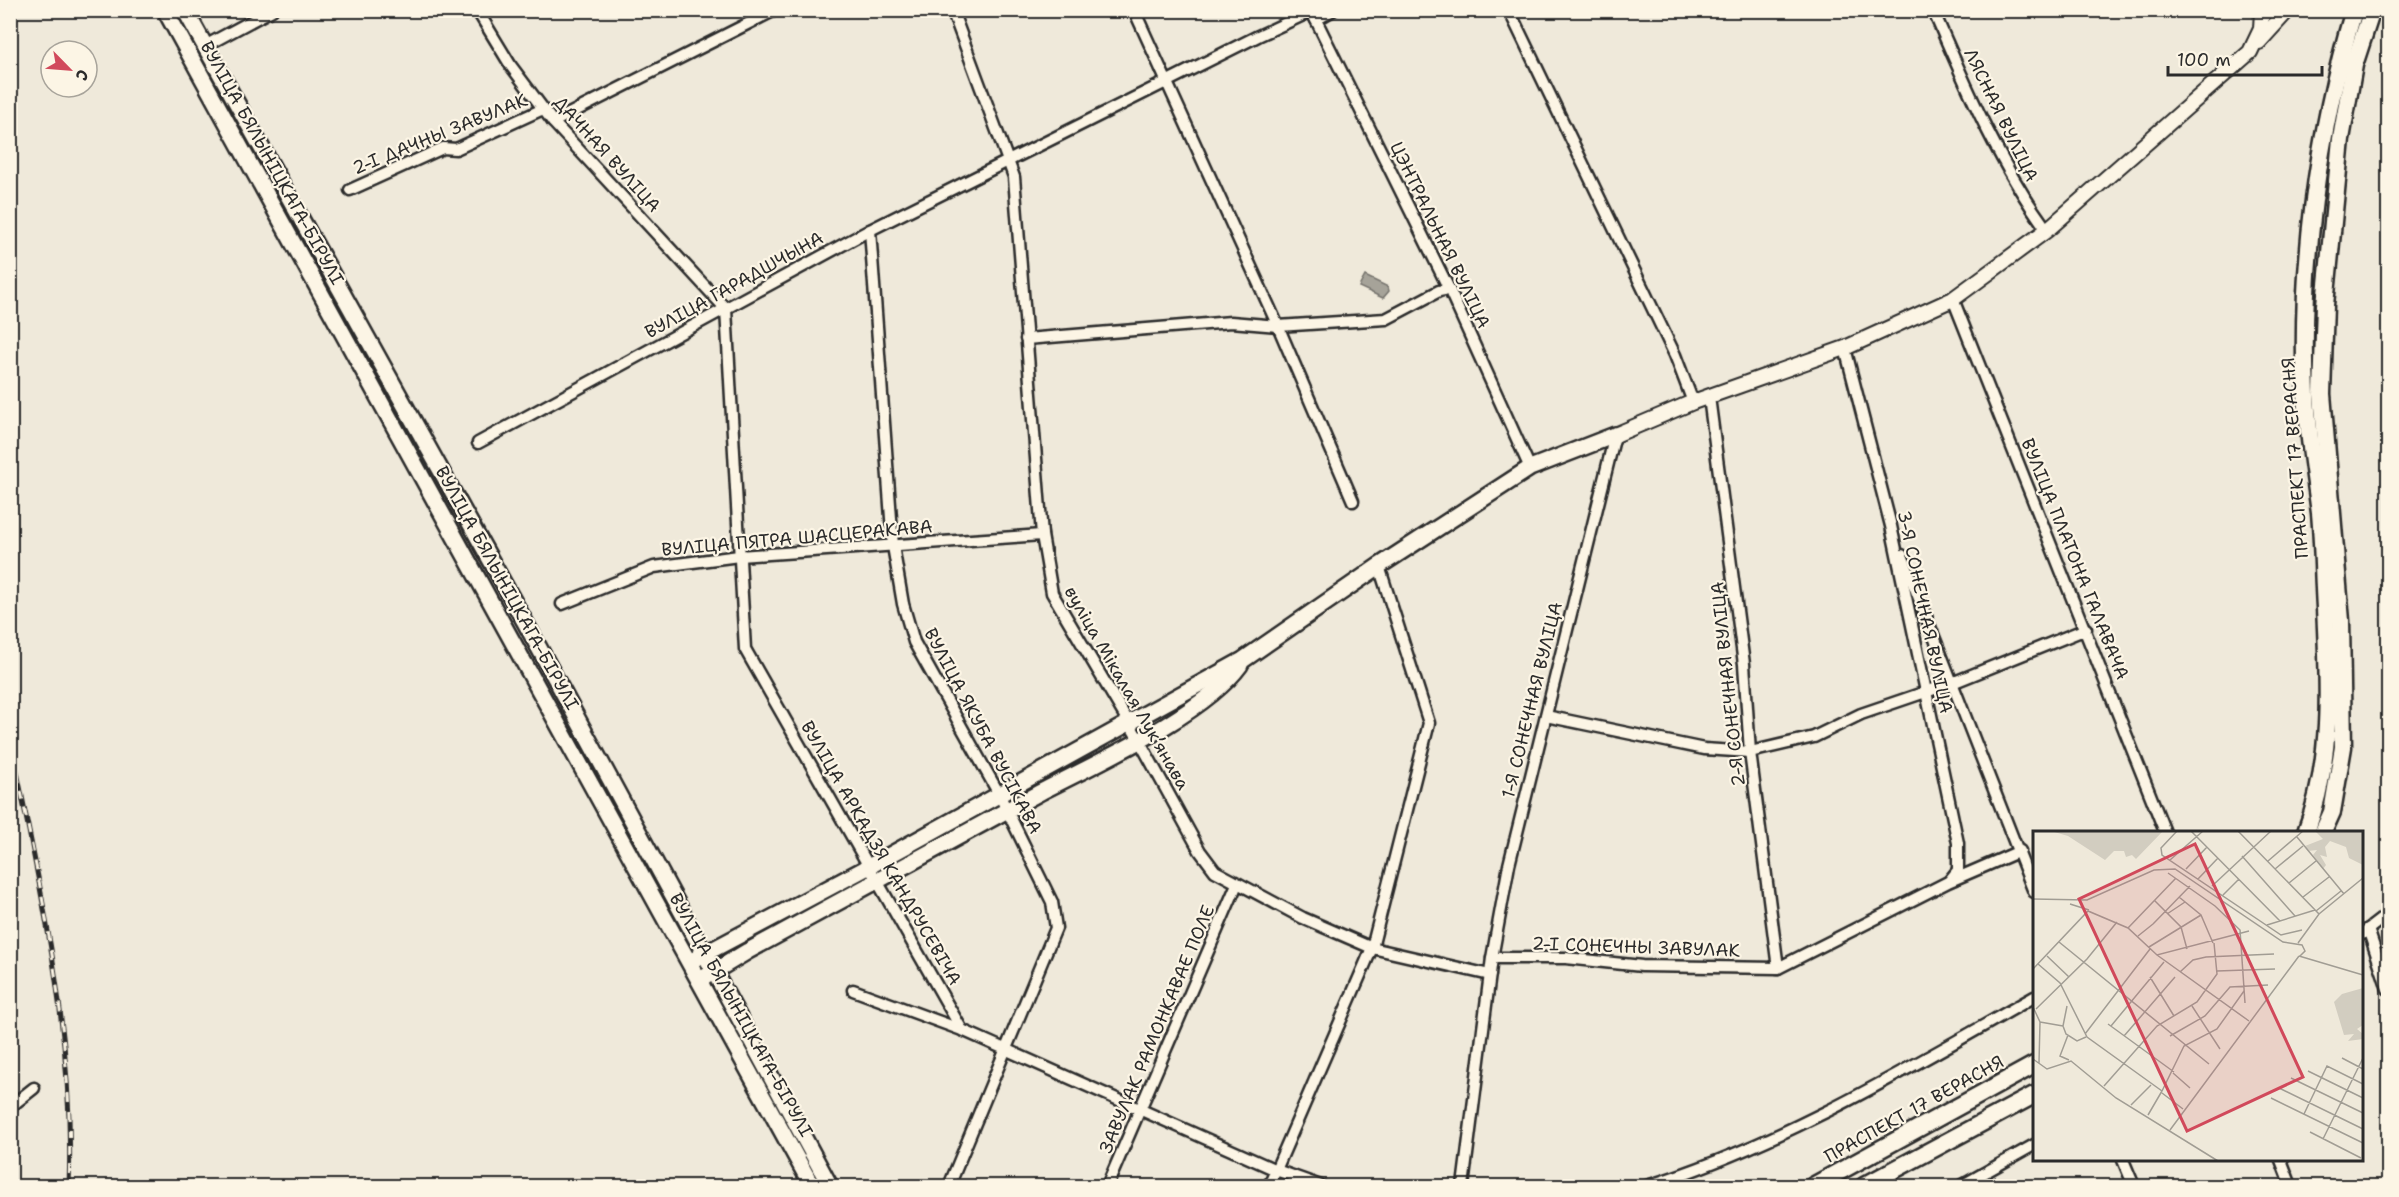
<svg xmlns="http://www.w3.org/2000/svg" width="2399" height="1197" viewBox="0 0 2399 1197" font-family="'Shantell Sans',sans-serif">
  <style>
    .water { fill: #a6a399; stroke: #75736d; stroke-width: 1.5 }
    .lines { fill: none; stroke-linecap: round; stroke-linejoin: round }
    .minor-casing { stroke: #2b2b2b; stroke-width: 15 }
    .tertiary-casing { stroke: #2b2b2b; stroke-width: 18 }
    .secondary-casing { stroke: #2b2b2b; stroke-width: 20 }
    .primary-casing { stroke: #2b2b2b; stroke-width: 21 }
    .minor { stroke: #fcf5e5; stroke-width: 10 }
    .tertiary { stroke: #fcf5e5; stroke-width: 14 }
    .secondary { stroke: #fcf5e5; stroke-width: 15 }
    .primary { stroke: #fcf5e5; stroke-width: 16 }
    .rail-casing { stroke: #2b2b2b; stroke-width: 5 }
    .rail { stroke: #fcf5e5; stroke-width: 3; stroke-dasharray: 9; stroke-linecap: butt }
    .labels { text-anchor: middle; stroke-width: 4.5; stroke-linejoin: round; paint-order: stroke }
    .street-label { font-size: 18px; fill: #2b2b2b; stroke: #fcf5e5 }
    .inset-road { fill: none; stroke: #a19d94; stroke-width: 1.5 }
    .view { fill: #d1495b; fill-opacity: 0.15; stroke: #d1495b; stroke-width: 3 }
    .inset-edge { fill: none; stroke: #2b2b2b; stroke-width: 3 }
  </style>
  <rect width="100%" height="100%" fill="#efe9da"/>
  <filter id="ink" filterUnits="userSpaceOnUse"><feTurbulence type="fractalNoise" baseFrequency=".0167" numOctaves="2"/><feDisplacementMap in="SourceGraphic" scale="12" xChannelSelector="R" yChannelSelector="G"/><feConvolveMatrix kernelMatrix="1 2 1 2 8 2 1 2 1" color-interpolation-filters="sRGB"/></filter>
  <g filter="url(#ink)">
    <path class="water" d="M1365,276L1388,287L1389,291L1383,298L1359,287Z"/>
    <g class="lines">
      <g class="minor-casing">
        <g id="minor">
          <path d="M477,10L511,66L553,122L726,309L745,649L962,1030"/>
          <path d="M952,10L1014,177L1042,535L1052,593L1139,740L1200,851L1215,871L1303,918L1372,948L1490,975"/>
          <path d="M1134,10L1278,326L1353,501"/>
          <path d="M1509,10L1675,355L1693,402"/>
          <path d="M1933,10C1966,86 1998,163 2047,230"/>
          <path d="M1314,16L1449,289L1530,468"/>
          <path d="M205,46L272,10"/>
          <path d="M553,122L775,10"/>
          <path d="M350,190L443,148L456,149L543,109"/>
          <path d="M870,230L893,546L903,604L914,642L999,794L1052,902L1056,928L949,1186"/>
          <path d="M1953,299L2165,832"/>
          <path d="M1026,339L1231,322L1278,326L1386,319L1439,291L1449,289"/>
          <path d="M1845,348L1891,526L1958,843V870L1950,880"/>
          <path d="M1709,397L1744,664L1750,752L1778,968"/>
          <path d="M478,443L870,230L1258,36L1312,11L1316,20L1333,10"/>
          <path d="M1902,555L2034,892"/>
          <path d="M562,604L654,567L739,556L1042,535"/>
          <path d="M1546,716L1704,749L1750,752L1814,737L1861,714L1952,683L2086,629"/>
          <path d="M2368,929L2388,989"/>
          <path d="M2362,934L2388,914"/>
          <path d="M1492,958H1566L1642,966L1778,968L1948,882L2020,851"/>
          <path d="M853,990L962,1030L1276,1170L1321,1186"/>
          <path d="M10,1107L34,1088"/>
          <path d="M2123,1160L2134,1186"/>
          <path d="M2281,1160L2291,1186"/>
          <path d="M1107,1186L1237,884"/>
          <path d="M1269,1186L1372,948L1429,723L1379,566"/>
          <path d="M1463,1186L1492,958L1509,865L1615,435"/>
          <path d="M1647,1186C1785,1143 1909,1068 2034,997"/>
          <path d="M1961,1186L2034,1145"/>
        </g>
      </g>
      <g class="tertiary-casing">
        <g id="tertiary">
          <path d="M2259,42L2288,10"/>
          <path d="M1615,435L1693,402L1845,348L1953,299L2047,230L2250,52L2261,29L2262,10"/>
        </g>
      </g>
      <g class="secondary-casing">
        <g id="secondary">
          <path d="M165,10L812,1186"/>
          <path d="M185,10L525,622L830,1186"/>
          <path d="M695,959L870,866L1243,660L1379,566L1530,468L1615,435"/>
          <path d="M705,977L748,951C845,899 941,846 1037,794C1094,764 1204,715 1240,665"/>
        </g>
      </g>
      <g class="primary-casing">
        <g id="primary">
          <path d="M2306,832C2333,761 2329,684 2325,608C2323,577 2323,545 2320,513C2315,474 2308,435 2306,396C2300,267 2317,134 2354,10"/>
          <path d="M2323,832L2332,812L2343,747L2341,621L2322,394L2325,305L2341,139L2354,65L2372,10"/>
          <path d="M1813,1186L2034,1065"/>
          <path d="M1864,1186L2034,1095"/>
        </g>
      </g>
      <use href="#minor" class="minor"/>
      <use href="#tertiary" class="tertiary"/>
      <use href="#secondary" class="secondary"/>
      <use href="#primary" class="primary"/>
      <g class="rail-casing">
        <path id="rail" d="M10,738C40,886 75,1035 69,1186"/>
      </g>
      <use href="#rail" class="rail"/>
    </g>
  </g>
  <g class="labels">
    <g class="street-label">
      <text transform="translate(2001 115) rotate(64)" y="6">ЛЯСНАЯ ВУЛІЦА</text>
      <text transform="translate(440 134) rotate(-22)" y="6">2-І ДАЧНЫ ЗАВУЛАК</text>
      <text transform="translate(607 154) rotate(48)" y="6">ДАЧНАЯ ВУЛІЦА</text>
      <text transform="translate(272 163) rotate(61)" y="6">ВУЛІЦА БЯЛЫНІЦКАГА-БІРУЛІ</text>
      <text transform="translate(1440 235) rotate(64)" y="6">ЦЭНТРАЛЬНАЯ ВУЛІЦА</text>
      <text transform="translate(734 285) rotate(-29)" y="6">ВУЛІЦА ГАРАДШЧЫНА</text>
      <text transform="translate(2295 458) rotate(-94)" y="6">ПРАСПЕКТ 17 ВЕРАСНЯ</text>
      <text transform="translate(797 538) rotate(-5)" y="6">ВУЛІЦА ПЯТРА ШАСЦЕРАКАВА</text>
      <text transform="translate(2075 559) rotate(68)" y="6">ВУЛІЦА ПЛАТОНА ГАЛАВАЧА</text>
      <text transform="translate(507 588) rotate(61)" y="6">ВУЛІЦА БЯЛЫНІЦКАГА-БІРУЛІ</text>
      <text transform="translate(1925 612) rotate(78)" y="6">3-Я СОНЕЧНАЯ ВУЛІЦА</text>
      <text transform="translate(1728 684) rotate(-96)" y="6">2-Я СОНЕЧНАЯ ВУЛІЦА</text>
      <text transform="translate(1127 688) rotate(60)" y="6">вуліца Мікалая Лукʼянава</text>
      <text transform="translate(1532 700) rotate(-76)" y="6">1-Я СОНЕЧНАЯ ВУЛІЦА</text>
      <text transform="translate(983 731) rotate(62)" y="6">ВУЛІЦА ЯКУБА ВУСІКАВА</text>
      <text transform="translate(881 853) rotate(60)" y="6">ВУЛІЦА АРКАДЗЯ КАНДРУСЕВІЧА</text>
      <text transform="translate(1636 947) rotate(2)" y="6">2-І СОНЕЧНЫ ЗАВУЛАК</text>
      <text transform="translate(741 1015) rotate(61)" y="6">ВУЛІЦА БЯЛЫНІЦКАГА-БІРУЛІ</text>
      <text transform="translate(1157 1029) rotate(-67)" y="6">ЗАВУЛАК РАМОНКАВАЕ ПОЛЕ</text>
      <text transform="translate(1914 1109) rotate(-29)" y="6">ПРАСПЕКТ 17 ВЕРАСНЯ</text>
    </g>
  </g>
  <g transform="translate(2033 831)">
    <rect width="330" height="330" fill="#efe9da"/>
    <path d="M18,0H130L103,28L99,24L93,26L91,20H81L72,29L35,5ZM282,0H330V34L316,27L313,16L297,10L292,16L294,26L287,24L293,34L290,38L280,24L284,19L275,20L272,15L290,8ZM330,157V194L324,198L330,203V208L315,210L321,203L311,204L301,171L309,163Z" fill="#d2cdc0"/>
    <path class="inset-road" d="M144,0L128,17L129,24L248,104L269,99M158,0L247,90M205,0L286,83M264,6L311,63M209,25L262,85M137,29L170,0M235,30L270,0M153,38L174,16M242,38L270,15M135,42L182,75L207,99L212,172M165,48L185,27M256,52L283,30M179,55L238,0M190,64L206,48M146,66L168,84L180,112M270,66L296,46M0,68L54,69L121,39L142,38L250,111L269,114L272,120L267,125M121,69L148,96L154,118M37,73L56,79M283,80L308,60M134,83L152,71M120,93L157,55M234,94L282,79M95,97L143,47M105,105L120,93M26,111L176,233M265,112L286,83L330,47M116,116L168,84M124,124L216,190M14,125L36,146M266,125L330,144M5,133L27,152L54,206L129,260M0,138L55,80L95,97L124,124L216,100M184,140L242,138M147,141L160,129L173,126L241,123M117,146L141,185M159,175L187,218M0,176L7,191L6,232M3,178L54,128L84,91M7,191L30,195M75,193L141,241M30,195L33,203L44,210L53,206M30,195L34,175M78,195L131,131M52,203L117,118M35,204L27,225L36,229M91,205L142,146M137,205L172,185L197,156L235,154M309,227L330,238M0,228L14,238L38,230L83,267L185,330M275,240L330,267M140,242L157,257M258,247L330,282M71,255L124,195L164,171L184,143L181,112M246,257L330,298M129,260L151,215L184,198L211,160M129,262L150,278M238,267L330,312M98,274L118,254M271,283L294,235L330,253M115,284L129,260M137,299L266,125M277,301L328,327M290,308L330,227"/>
    <path class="view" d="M162,13L270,246L154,300L46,68Z"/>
    <rect width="330" height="330" class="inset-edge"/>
  </g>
  <rect width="2399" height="1197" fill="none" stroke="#fcf5e5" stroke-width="36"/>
  <rect x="18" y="18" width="2363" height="1161" fill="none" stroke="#2b2b2b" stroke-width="2" filter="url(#ink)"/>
  <g transform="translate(69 69) rotate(115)"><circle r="28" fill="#fcf5e5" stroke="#a8a49b" stroke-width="1.5"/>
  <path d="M0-4.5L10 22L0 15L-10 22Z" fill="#d1495b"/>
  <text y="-9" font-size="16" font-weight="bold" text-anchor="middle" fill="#2b2b2b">С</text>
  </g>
  <path d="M2168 66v9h154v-9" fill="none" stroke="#2b2b2b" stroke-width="3"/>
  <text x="2177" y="66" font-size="18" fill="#2b2b2b" stroke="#fcf5e5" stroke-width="4.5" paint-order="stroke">100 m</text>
</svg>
